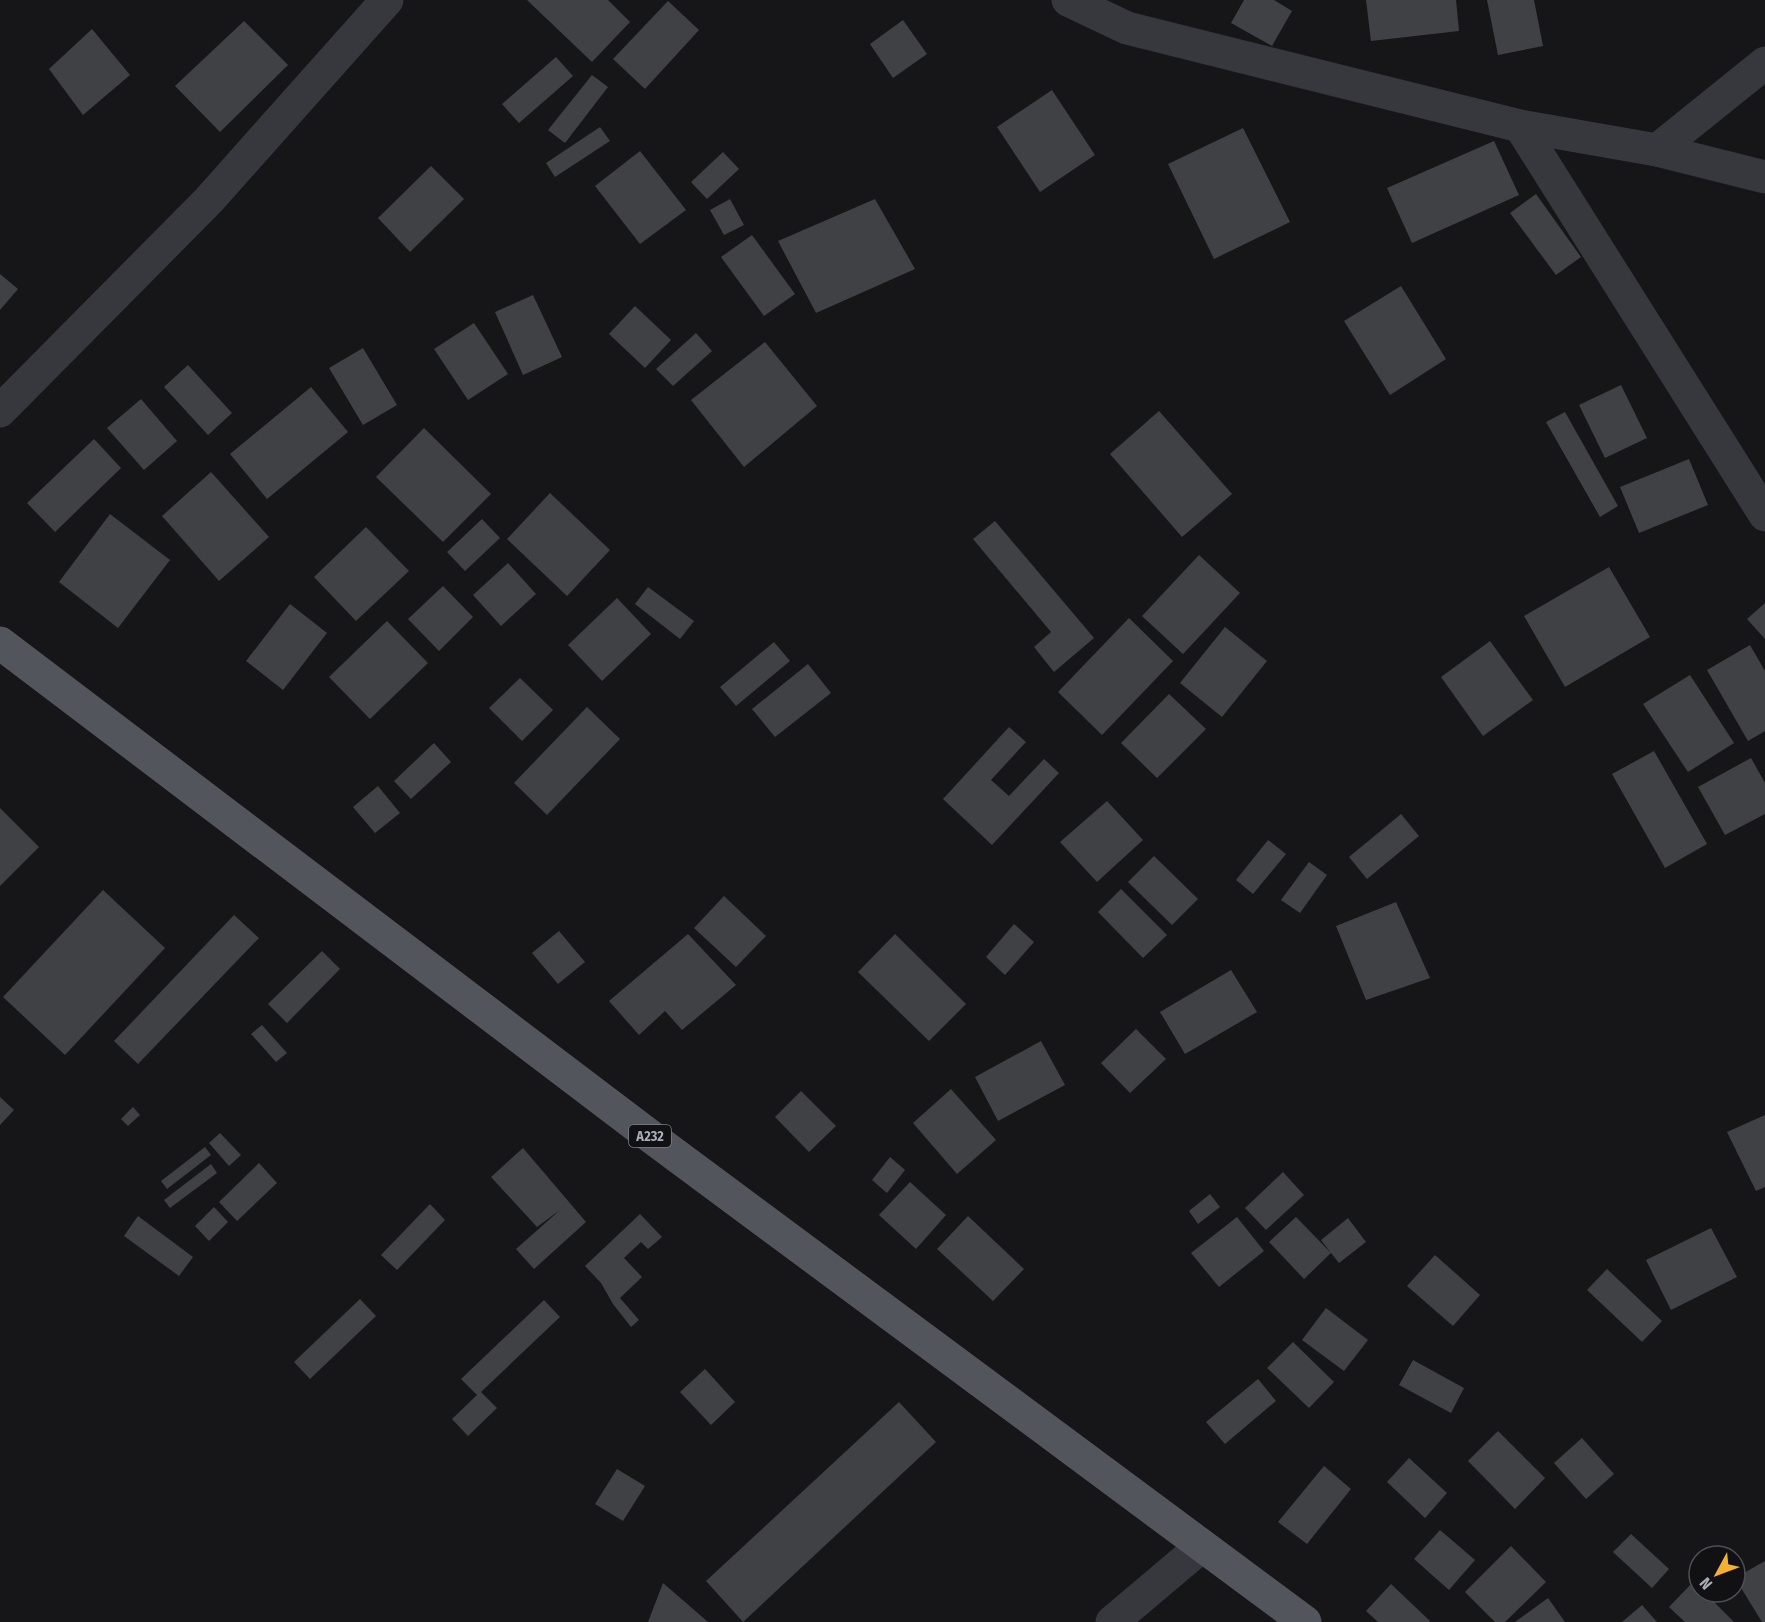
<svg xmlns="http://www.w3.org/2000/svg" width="1765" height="1622" viewBox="0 0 1765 1622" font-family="'Fira Sans Condensed',sans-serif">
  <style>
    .building { fill: #404145 }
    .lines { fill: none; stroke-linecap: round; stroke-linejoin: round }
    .street { stroke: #37383d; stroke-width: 33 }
    .primary { stroke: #53555c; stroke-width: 33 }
    .labels { text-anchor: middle; stroke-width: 6; stroke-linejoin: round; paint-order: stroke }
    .shield { fill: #111113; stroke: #7b7e86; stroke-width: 1.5 }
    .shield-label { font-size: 14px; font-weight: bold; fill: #a8adb8 }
  </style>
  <rect width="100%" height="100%" fill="#161618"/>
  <g class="building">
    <path d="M527,0H608L630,22L592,62Z"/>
    <path d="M1244,0H1274L1292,11L1272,46L1231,23Z"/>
    <path d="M1366,0H1456L1459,31L1371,41Z"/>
    <path d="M1487,0H1534L1543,46L1498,55Z"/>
    <path d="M668,1L699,30L645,89L613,59Z"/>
    <path d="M903,20L927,54L893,78L870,44Z"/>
    <path d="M244,21L288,65L220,132L175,86Z"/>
    <path d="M92,29L130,75L83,115L49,69Z"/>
    <path d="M556,57L573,76L519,123L502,104Z"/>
    <path d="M592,75L608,87L565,143L548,130Z"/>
    <path d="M1052,90L1095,155L1040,192L997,127Z"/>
    <path d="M600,127L610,141L555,177L546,163Z"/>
    <path d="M1243,128L1290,222L1214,259L1168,164Z"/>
    <path d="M1494,141L1519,195L1412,243L1387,188Z"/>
    <path d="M640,151L686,210L640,244L595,186Z"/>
    <path d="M723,152L739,169L707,199L691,182Z"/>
    <path d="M431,166L464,199L410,252L378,218Z"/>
    <path d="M1536,194L1581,257L1556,275L1510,213Z"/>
    <path d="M730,199L744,225L724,235L710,210Z"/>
    <path d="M875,199L915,269L816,313L778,241Z"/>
    <path d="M752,235L795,294L764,316L721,257Z"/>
    <path d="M0,274L18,289L0,310Z"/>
    <path d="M1401,286L1446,359L1390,395L1344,321Z"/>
    <path d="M533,295L562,357L523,375L495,312Z"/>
    <path d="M635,306L671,340L645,368L609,334Z"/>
    <path d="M474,323L508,374L468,400L434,349Z"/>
    <path d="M696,333L712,351L673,386L656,369Z"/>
    <path d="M765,342L817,406L744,467L691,400Z"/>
    <path d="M363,348L397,405L363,425L329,368Z"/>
    <path d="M188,365L232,413L208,435L164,387Z"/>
    <path d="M1621,385L1647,438L1605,458L1579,405Z"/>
    <path d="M311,387L348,432L267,499L230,454Z"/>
    <path d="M141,399L177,441L144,470L107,428Z"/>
    <path d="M1159,411L1232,494L1182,537L1110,454Z"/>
    <path d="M1565,412L1618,506L1600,517L1546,422Z"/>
    <path d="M424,428L491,494L443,542L376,477Z"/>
    <path d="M94,439L121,468L55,532L27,503Z"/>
    <path d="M1689,459L1708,505L1639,533L1620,487Z"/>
    <path d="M211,472L269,537L219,581L162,516Z"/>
    <path d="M550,493L610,550L567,596L507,539Z"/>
    <path d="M110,514L170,560L118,628L59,582Z"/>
    <path d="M482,519L500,538L465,571L447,552Z"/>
    <path d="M995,521L1094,638L1054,672L1034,647L1051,632L973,539Z"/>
    <path d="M366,527L409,571L356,621L314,577Z"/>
    <path d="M1199,555L1240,593L1183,654L1142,616Z"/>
    <path d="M508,563L536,594L501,626L473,595Z"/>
    <path d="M1609,567L1650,637L1565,687L1524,616Z"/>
    <path d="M443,586L473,617L439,651L408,619Z"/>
    <path d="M648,587L694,621L680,639L635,604Z"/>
    <path d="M617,598L651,634L602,681L568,645Z"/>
    <path d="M1765,603V639L1747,619Z"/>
    <path d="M290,604L327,633L283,690L246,661Z"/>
    <path d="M1129,618L1173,661L1102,735L1058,692Z"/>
    <path d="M387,621L428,663L370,719L329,677Z"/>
    <path d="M1225,627L1267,661L1222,717L1180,683Z"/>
    <path d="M1490,641L1533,700L1483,736L1441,677Z"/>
    <path d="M774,642L790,661L736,706L720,687Z"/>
    <path d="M1750,645L1765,671V731L1748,741L1707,670Z"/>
    <path d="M808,664L831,693L775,737L752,709Z"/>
    <path d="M1690,675L1734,743L1688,772L1643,704Z"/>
    <path d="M520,678L553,710L522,741L489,708Z"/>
    <path d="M1169,694L1206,729L1157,778L1121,743Z"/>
    <path d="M587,707L620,739L547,815L514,783Z"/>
    <path d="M1009,727L1026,742L991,780L1009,796L1044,759L1059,773L992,845L943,799Z"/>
    <path d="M434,743L451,762L411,799L394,781Z"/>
    <path d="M1654,751L1707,844L1665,868L1612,774Z"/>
    <path d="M1751,758L1765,783V814L1725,835L1698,787Z"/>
    <path d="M378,786L400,813L375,833L353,807Z"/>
    <path d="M1107,801L1143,840L1097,882L1060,842Z"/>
    <path d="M0,808L39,847L0,886Z"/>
    <path d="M1401,814L1419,836L1367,879L1349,857Z"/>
    <path d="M1268,840L1286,854L1253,894L1236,880Z"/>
    <path d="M1154,856L1198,899L1172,925L1128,882Z"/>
    <path d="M1309,862L1327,875L1300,913L1281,900Z"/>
    <path d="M1121,889L1167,935L1143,958L1098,912Z"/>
    <path d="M103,890L165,948L65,1055L3,997Z"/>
    <path d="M724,896L766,936L736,967L694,928Z"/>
    <path d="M1396,902L1430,978L1366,1000L1336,926Z"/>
    <path d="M234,915L259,938L138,1064L114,1041Z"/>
    <path d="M1014,924L1034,942L1005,975L986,957Z"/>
    <path d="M559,931L585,962L558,984L532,953Z"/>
    <path d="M688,934L736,985L682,1030L665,1011L639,1035L609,1001Z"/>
    <path d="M895,934L966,1004L929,1041L858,972Z"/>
    <path d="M322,951L340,969L287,1023L268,1004Z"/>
    <path d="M1231,970L1257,1012L1185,1054L1160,1012Z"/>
    <path d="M262,1025L287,1053L276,1062L251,1034Z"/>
    <path d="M1136,1029L1166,1059L1130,1093L1101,1063Z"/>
    <path d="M1041,1041L1065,1085L998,1121L975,1077Z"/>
    <path d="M951,1089L996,1140L957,1174L913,1123Z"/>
    <path d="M801,1091L836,1126L809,1152L775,1117Z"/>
    <path d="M0,1097L14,1110L0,1125Z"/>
    <path d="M133,1107L140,1115L128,1126L121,1119Z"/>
    <path d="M1765,1115V1187L1756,1191L1727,1132Z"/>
    <path d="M220,1133L241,1155L229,1166L209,1143Z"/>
    <path d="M205,1147L211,1155L167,1189L161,1181Z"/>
    <path d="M523,1148L586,1222L534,1269L516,1249L560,1210L537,1227L491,1177Z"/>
    <path d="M890,1157L905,1170L887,1193L872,1180Z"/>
    <path d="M259,1163L277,1183L237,1221L219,1202Z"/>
    <path d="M211,1164L217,1173L170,1208L164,1200Z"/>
    <path d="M1283,1172L1304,1195L1266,1230L1245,1208Z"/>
    <path d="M910,1182L946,1215L916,1249L879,1215Z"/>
    <path d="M1210,1194L1220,1207L1198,1224L1189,1211Z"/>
    <path d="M430,1204L445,1220L397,1270L381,1255Z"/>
    <path d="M214,1207L228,1222L209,1241L195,1226Z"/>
    <path d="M640,1214L662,1237L648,1249L641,1242L624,1258L642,1277L620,1298L639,1320L631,1327L613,1304L601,1283L585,1266Z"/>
    <path d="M138,1216L193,1257L179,1276L124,1236Z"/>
    <path d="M968,1216L1024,1269L993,1301L937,1249Z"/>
    <path d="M1237,1217L1264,1251L1219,1287L1191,1253Z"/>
    <path d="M1296,1217L1331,1253L1321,1240L1348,1218L1366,1242L1339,1263L1331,1253L1304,1279L1269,1242Z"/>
    <path d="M1711,1228L1737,1277L1671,1310L1646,1260Z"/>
    <path d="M1435,1255L1480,1295L1453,1326L1407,1286Z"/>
    <path d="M1607,1269L1662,1321L1642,1342L1587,1290Z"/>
    <path d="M360,1299L376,1316L310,1379L294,1362Z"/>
    <path d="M544,1300L560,1317L481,1392L497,1408L468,1436L452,1419L477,1395L461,1379Z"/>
    <path d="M1326,1308L1368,1340L1344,1371L1302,1340Z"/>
    <path d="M1293,1342L1334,1382L1309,1408L1267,1368Z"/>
    <path d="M1413,1360L1464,1388L1451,1413L1399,1385Z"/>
    <path d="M705,1369L735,1402L711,1425L680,1392Z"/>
    <path d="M1258,1379L1276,1401L1225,1444L1206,1422Z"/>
    <path d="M899,1402L936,1442L743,1622L706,1581Z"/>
    <path d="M1498,1431L1545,1478L1515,1509L1468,1461Z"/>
    <path d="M1582,1438L1614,1474L1586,1499L1554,1463Z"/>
    <path d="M1409,1458L1447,1493L1425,1518L1387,1482Z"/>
    <path d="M1324,1466L1351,1489L1307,1544L1278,1522Z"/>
    <path d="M617,1469L645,1486L623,1521L595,1504Z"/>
    <path d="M1440,1530L1475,1560L1449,1590L1414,1559Z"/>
    <path d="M1631,1534L1669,1569L1652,1588L1613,1552Z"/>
    <path d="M1511,1546L1546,1582L1505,1622H1495L1465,1592Z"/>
    <path d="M1765,1561V1622H1762L1735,1578Z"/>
    <path d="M1693,1582L1699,1587V1592H1704L1734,1622H1685L1669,1607Z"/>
    <path d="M663,1583L708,1622H648Z"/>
    <path d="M1391,1584L1430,1621L1429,1622H1378L1366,1611Z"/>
    <path d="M1548,1598L1565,1622H1515Z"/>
    <path d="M1642,1605L1657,1622H1622Z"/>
  </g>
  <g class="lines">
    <g class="street">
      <path d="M1068,0L1127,28L1520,126L1657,150L1765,177"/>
      <path d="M1520,126L1765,515"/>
      <path d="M1657,150L1765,63"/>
      <path d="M0,411L209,200L387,0"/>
      <path d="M1112,1622L1202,1546"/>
    </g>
    <path class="primary" d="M0,643L650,1136L1305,1622"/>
  </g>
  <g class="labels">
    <rect class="shield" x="629" y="1125" width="42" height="22" rx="4.5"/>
    <g class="shield-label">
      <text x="650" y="1141">A232</text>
    </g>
  </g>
  <g transform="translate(1717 1574) rotate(229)"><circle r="28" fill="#111113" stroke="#4d4f55" stroke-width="1.5"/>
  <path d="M0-4.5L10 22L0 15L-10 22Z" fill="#f2b134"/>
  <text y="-9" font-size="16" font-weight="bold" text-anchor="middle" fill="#a8adb8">N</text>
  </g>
</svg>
